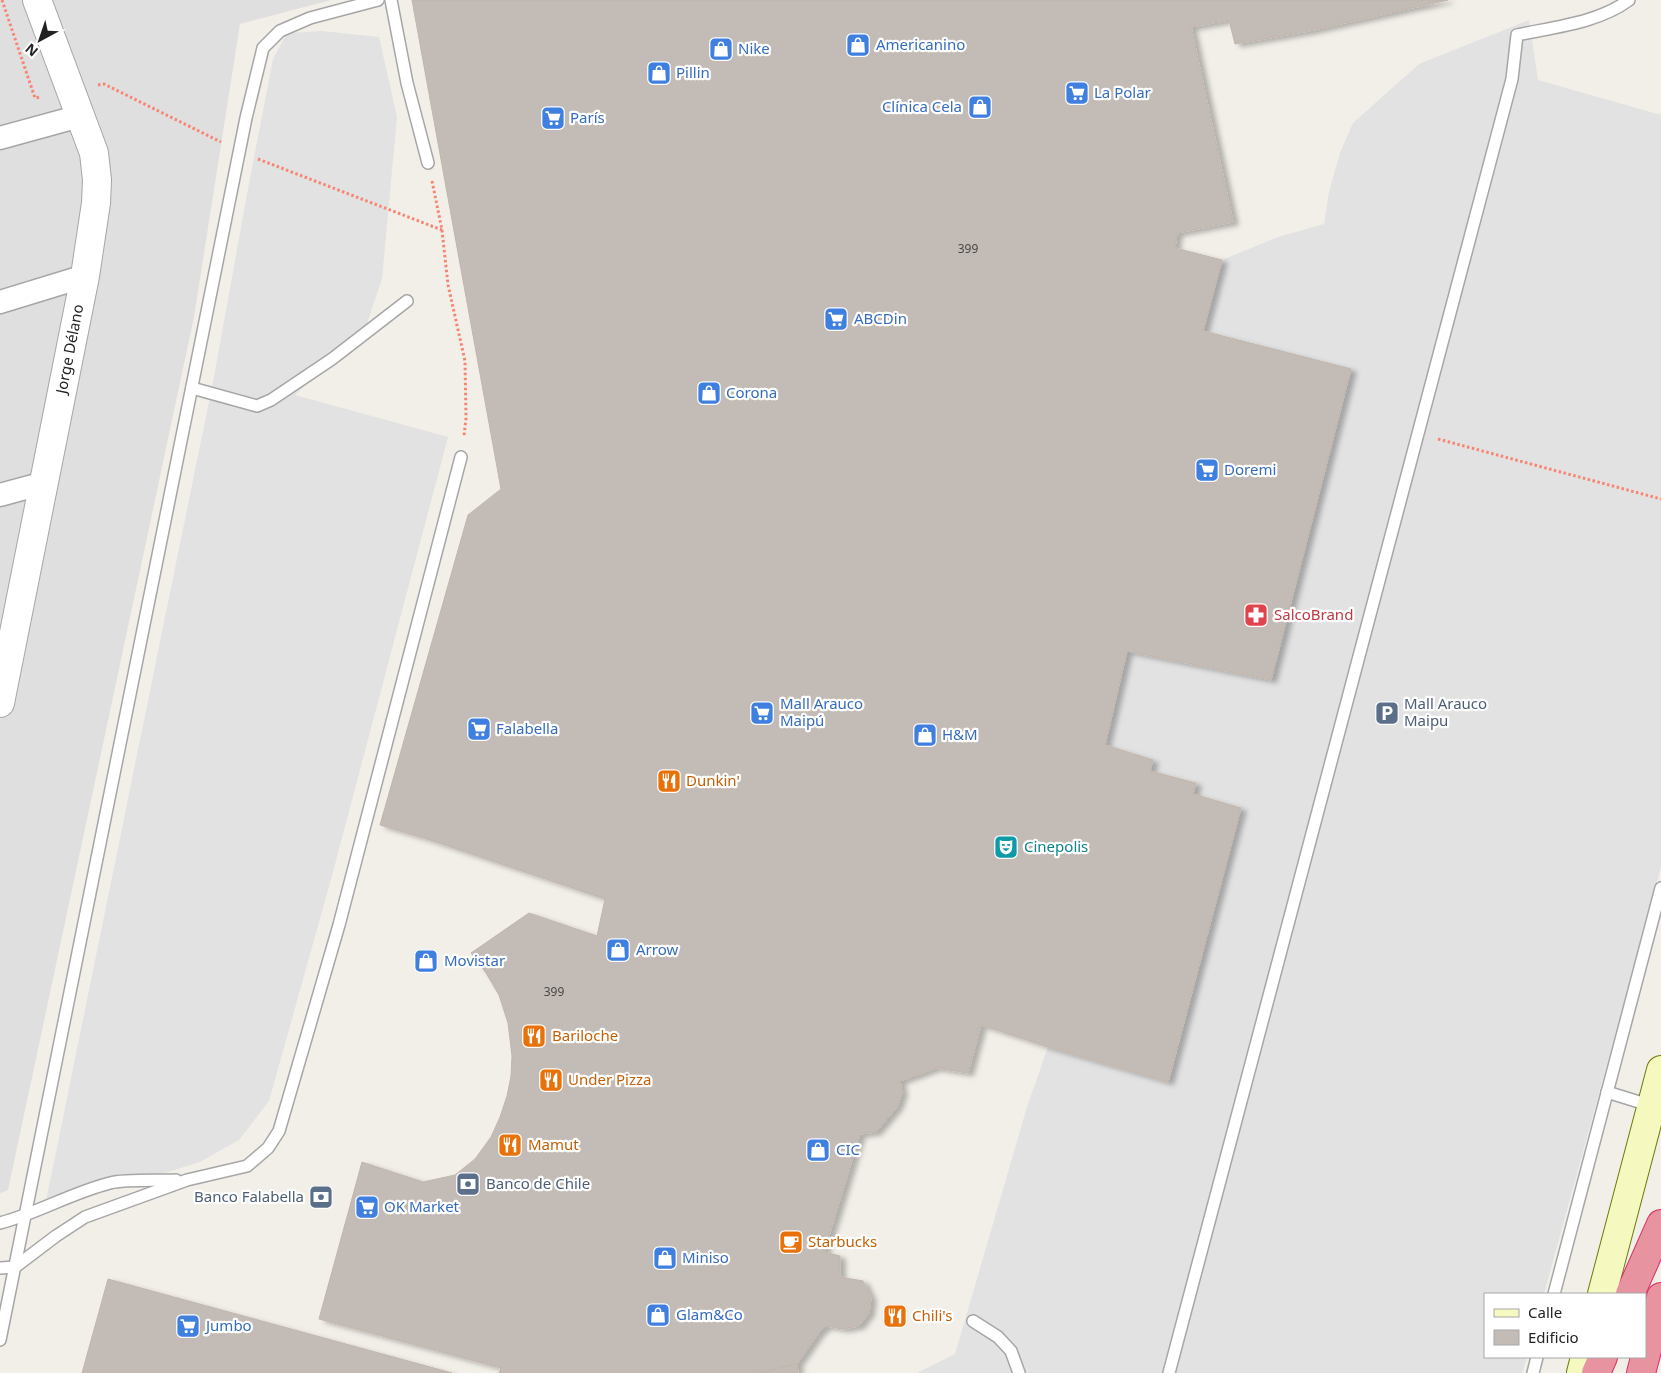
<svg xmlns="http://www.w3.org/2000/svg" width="1661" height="1373" viewBox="0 0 1661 1373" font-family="'Noto Sans',sans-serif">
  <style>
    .residential { fill: #e0dfdf }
    .parking { fill: #e2e2e2 }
    .building { fill: #c3bbb5; stroke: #c3b6ab; filter: url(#shadow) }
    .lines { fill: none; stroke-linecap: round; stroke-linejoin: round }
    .service-casing { stroke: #a6a6a6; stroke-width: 14 }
    .minor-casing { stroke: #a6a6a6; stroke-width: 25 }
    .tertiary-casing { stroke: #a6a6a6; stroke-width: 30 }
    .secondary-casing { stroke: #6b7b07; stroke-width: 30 }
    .motorway-casing { stroke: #d92c63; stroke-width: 30 }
    .path { stroke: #f88574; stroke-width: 3; stroke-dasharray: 2.5 2.5; stroke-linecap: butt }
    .service { stroke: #fff; stroke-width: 11 }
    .minor { stroke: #fff; stroke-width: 22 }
    .tertiary { stroke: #fff; stroke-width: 28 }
    .secondary { stroke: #f5f9bf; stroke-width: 28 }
    .motorway { stroke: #e793a0; stroke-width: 28 }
    .labels { text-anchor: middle; stroke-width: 4.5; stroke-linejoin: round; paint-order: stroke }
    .number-label { font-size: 12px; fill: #4a4847 }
    .shop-label { font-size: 15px; fill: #366cbe; stroke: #fff; text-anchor: start }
    .street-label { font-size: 15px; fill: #222; stroke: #fff }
    .health-label { font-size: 15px; fill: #be3a42; stroke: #fff; text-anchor: start }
    .service-label { font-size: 15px; fill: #4e5e75; stroke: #fff; text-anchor: start }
    .food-label { font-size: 15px; fill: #c56008; stroke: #fff; text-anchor: start }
    .culture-label { font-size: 15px; fill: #0d838f; stroke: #fff; text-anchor: start }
  </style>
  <defs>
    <filter id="shadow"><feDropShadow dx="5.5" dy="3" stdDeviation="2.5" flood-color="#0004"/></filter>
  </defs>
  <rect width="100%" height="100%" fill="#f2efe9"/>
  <path class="residential" d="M0,0H331L240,24L194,317L8,1190L0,1193Z"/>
  <g class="parking">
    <path d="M1529,20L1538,80L1661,115V867L1544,1294H1485V1357H1527L1522,1373H917L955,1354L1027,1107L1048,1047L1169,1082L1241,808L1193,794L1196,782L1150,771L1152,760L1105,745L1127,651L1271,680L1351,370L1203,331L1222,260L1278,237L1324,224L1329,192L1340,153L1353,123L1419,64Z"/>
    <path d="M322,31L379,37L397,117L382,279L364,332L295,395L448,437L333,872L269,1101L239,1140L200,1162L44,1211L214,377L247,194L273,59L287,33Z"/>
  </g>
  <g class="building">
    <path d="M412,0H1448L1309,31L1235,44L1229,20L1191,27L1233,222L1177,233L1175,248L1222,260L1203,331L1351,369L1271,680L1127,651L1105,745L1153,760L1150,771L1196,783L1193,794L1241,808L1168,1082L1048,1047L981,1025L968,1073L936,1068L900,1081L902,1093L897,1107L876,1132L860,1134L824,1252L840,1256V1277L863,1281L871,1298L869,1313L859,1326L843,1329L826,1326L818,1334L797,1364L759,1373H499L501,1368L319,1319L362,1162L423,1182L455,1175L475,1159L491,1137L500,1117L507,1096L511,1076L512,1056L508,1023L499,995L486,973L471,953L529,913L597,936L605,899L427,839L380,825L468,515L501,489Z"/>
    <path d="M108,1279L452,1373H82Z"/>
    <path d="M797,1364L798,1373H759Z"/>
  </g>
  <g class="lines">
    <g class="service-casing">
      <g id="service">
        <path d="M391,0L407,83L428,163"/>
        <path d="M192,388L257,406L271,400L332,359L407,301"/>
        <path d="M1607,1092L1652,1106"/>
        <path d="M0,1223C38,1213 71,1193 110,1183C126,1179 158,1181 176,1180"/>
        <path d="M0,1268L15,1267L56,1236L85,1217L187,1180L247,1166L268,1148L279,1131L339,925L461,457"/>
        <path d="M1554,1294L1661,888"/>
        <path d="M973,1321L998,1337L1011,1351L1019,1373"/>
        <path d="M0,1340L246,118L263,48L280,31L310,18L378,0"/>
        <path d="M1169,1373L1512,79L1517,35C1554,27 1598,23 1629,0"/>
        <path d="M1533,1373L1537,1357"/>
      </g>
    </g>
    <g class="minor-casing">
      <g id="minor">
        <path d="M0,138L80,116"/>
        <path d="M0,302L85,276"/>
        <path d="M0,495L44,483"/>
      </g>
    </g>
    <g class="tertiary-casing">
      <path id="tertiary" d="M0,703L85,276L96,203L97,180L94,153L37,0"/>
    </g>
    <g class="secondary-casing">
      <g id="secondary">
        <path d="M1602,1294L1661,1070"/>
        <path d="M1581,1373L1585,1357"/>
      </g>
    </g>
    <g class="motorway-casing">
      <g id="motorway">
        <path d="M1630,1294L1661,1224"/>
        <path d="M1596,1373L1603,1357"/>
        <path d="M1641,1373L1661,1297"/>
      </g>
    </g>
    <g class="path">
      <path d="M2,0L35,98L41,97"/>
      <path d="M98,85L104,84L221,142"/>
      <path d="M258,159L442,230"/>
      <path d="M432,181L442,230L448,285L465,361L466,418L464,436"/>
      <path d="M1438,439L1661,499"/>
    </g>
    <use href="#service" class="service"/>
    <use href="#minor" class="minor"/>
    <use href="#tertiary" class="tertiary"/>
    <use href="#secondary" class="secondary"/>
    <use href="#motorway" class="motorway"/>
  </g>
  <defs>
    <g id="shop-square" transform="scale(1.25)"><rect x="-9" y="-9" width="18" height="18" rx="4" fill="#3f7fe0" stroke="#fff"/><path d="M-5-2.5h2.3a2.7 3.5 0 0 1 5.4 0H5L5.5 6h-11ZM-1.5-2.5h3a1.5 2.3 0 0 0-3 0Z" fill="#fff"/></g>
    <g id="supermarket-square" transform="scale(1.25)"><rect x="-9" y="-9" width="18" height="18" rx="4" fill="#3f7fe0" stroke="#fff"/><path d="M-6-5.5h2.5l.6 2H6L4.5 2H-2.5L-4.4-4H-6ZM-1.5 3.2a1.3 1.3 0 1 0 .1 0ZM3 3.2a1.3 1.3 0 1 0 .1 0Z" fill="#fff"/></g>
    <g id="pharmacy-square" transform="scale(1.25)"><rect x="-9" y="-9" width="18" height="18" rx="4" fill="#e0444e" stroke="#fff"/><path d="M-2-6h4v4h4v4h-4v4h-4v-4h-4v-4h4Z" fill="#fff"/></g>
    <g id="parking-square" transform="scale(1.25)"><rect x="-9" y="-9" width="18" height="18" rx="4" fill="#5c6f8a" stroke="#fff"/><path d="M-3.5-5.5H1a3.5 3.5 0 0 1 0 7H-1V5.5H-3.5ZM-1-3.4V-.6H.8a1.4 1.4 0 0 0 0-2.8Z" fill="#fff"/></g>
    <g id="restaurant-square" transform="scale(1.25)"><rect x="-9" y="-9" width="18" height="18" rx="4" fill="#e8710a" stroke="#fff"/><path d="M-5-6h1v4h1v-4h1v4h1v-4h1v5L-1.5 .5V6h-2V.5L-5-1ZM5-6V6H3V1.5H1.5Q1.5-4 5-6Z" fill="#fff"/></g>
    <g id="theatre-square" transform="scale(1.25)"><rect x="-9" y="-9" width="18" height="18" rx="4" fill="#0f9aa8" stroke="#fff"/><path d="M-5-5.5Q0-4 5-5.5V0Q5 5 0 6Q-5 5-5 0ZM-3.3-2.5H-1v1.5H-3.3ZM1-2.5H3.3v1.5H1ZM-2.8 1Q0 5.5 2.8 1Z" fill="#fff"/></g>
    <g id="bank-square" transform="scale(1.25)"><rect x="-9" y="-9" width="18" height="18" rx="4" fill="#5c6f8a" stroke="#fff"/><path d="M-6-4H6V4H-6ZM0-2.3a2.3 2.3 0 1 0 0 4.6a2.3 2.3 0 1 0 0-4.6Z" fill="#fff"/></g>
    <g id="cafe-square" transform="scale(1.25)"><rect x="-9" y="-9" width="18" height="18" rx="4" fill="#e8710a" stroke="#fff"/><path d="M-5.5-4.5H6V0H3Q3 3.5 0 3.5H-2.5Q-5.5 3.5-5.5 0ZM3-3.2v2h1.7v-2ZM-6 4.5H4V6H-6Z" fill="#fff"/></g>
  </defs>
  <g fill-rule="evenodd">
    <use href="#shop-square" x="858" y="45"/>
    <use href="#shop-square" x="721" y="49"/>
    <use href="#shop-square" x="659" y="73"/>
    <use href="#supermarket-square" x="1077" y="93"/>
    <use href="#shop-square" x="980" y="107"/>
    <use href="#supermarket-square" x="553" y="118"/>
    <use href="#supermarket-square" x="836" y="319"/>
    <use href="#shop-square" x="709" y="393"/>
    <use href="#supermarket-square" x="1207" y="470"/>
    <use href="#pharmacy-square" x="1256" y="615"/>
    <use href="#supermarket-square" x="762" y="713"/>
    <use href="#parking-square" x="1387" y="713"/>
    <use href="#supermarket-square" x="479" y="729"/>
    <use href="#shop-square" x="925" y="735"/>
    <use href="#restaurant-square" x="669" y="781"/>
    <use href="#theatre-square" x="1006" y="847"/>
    <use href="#shop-square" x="618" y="950"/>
    <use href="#shop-square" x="426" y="961"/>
    <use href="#restaurant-square" x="534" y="1036"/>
    <use href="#restaurant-square" x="551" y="1080"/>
    <use href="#restaurant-square" x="510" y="1145"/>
    <use href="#shop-square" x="818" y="1150"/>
    <use href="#bank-square" x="468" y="1184"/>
    <use href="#bank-square" x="321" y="1197"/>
    <use href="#supermarket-square" x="367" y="1207"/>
    <use href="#cafe-square" x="791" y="1242"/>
    <use href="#shop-square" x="665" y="1258"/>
    <use href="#shop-square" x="658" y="1315"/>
    <use href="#restaurant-square" x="895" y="1316"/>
    <use href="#supermarket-square" x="188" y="1326"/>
  </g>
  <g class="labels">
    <g class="number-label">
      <text x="968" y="253">399</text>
      <text x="554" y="996">399</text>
    </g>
    <g class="shop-label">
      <text x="876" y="50">Americanino</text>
      <text x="738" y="54">Nike</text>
      <text x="676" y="78">Pillin</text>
      <text x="1094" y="98">La Polar</text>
      <text x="962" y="112" text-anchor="end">Clínica Cela</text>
      <text x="570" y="123">París</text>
      <text x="854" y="324">ABCDin</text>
      <text x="726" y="398">Corona</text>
      <text x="1224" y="475">Doremi</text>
      <text x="780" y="709">Mall Arauco<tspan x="780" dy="17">Maipú</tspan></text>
      <text x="496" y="734">Falabella</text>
      <text x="942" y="740">H&amp;M</text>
      <text x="636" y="955">Arrow</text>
      <text x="444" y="966">Movistar</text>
      <text x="836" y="1155">CIC</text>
      <text x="384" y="1212">OK Market</text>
      <text x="682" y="1263">Miniso</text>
      <text x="676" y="1320">Glam&amp;Co</text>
      <text x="206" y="1331">Jumbo</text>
    </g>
    <g class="street-label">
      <text transform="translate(70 349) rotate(-79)" y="5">Jorge Délano</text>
    </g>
    <g class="health-label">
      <text x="1274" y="620">SalcoBrand</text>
    </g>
    <g class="service-label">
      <text x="1404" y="709">Mall Arauco<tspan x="1404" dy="17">Maipu</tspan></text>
      <text x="486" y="1189">Banco de Chile</text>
      <text x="304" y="1202" text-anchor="end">Banco Falabella</text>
    </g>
    <g class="food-label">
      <text x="686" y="786">Dunkin'</text>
      <text x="552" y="1041">Bariloche</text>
      <text x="568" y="1085">Under Pizza</text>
      <text x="528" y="1150">Mamut</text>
      <text x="808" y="1247">Starbucks</text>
      <text x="912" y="1321">Chili's</text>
    </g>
    <g class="culture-label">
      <text x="1024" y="852">Cinepolis</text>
    </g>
  </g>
  <rect x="1484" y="1293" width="162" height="65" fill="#ffffff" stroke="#a7a7a7"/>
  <rect x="1494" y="1309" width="25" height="8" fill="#f5f9bf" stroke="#a7a7a7"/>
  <text x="1528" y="1318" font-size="15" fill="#222222">Calle</text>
  <rect x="1494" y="1330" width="25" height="15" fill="#c3bbb5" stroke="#a7a7a7"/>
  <text x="1528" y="1343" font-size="15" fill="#222222">Edificio</text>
  <g transform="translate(40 40) rotate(220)" stroke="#ffffff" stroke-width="4" paint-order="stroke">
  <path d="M0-4L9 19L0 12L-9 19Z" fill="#222222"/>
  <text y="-8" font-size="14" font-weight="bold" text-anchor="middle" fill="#222222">N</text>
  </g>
</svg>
